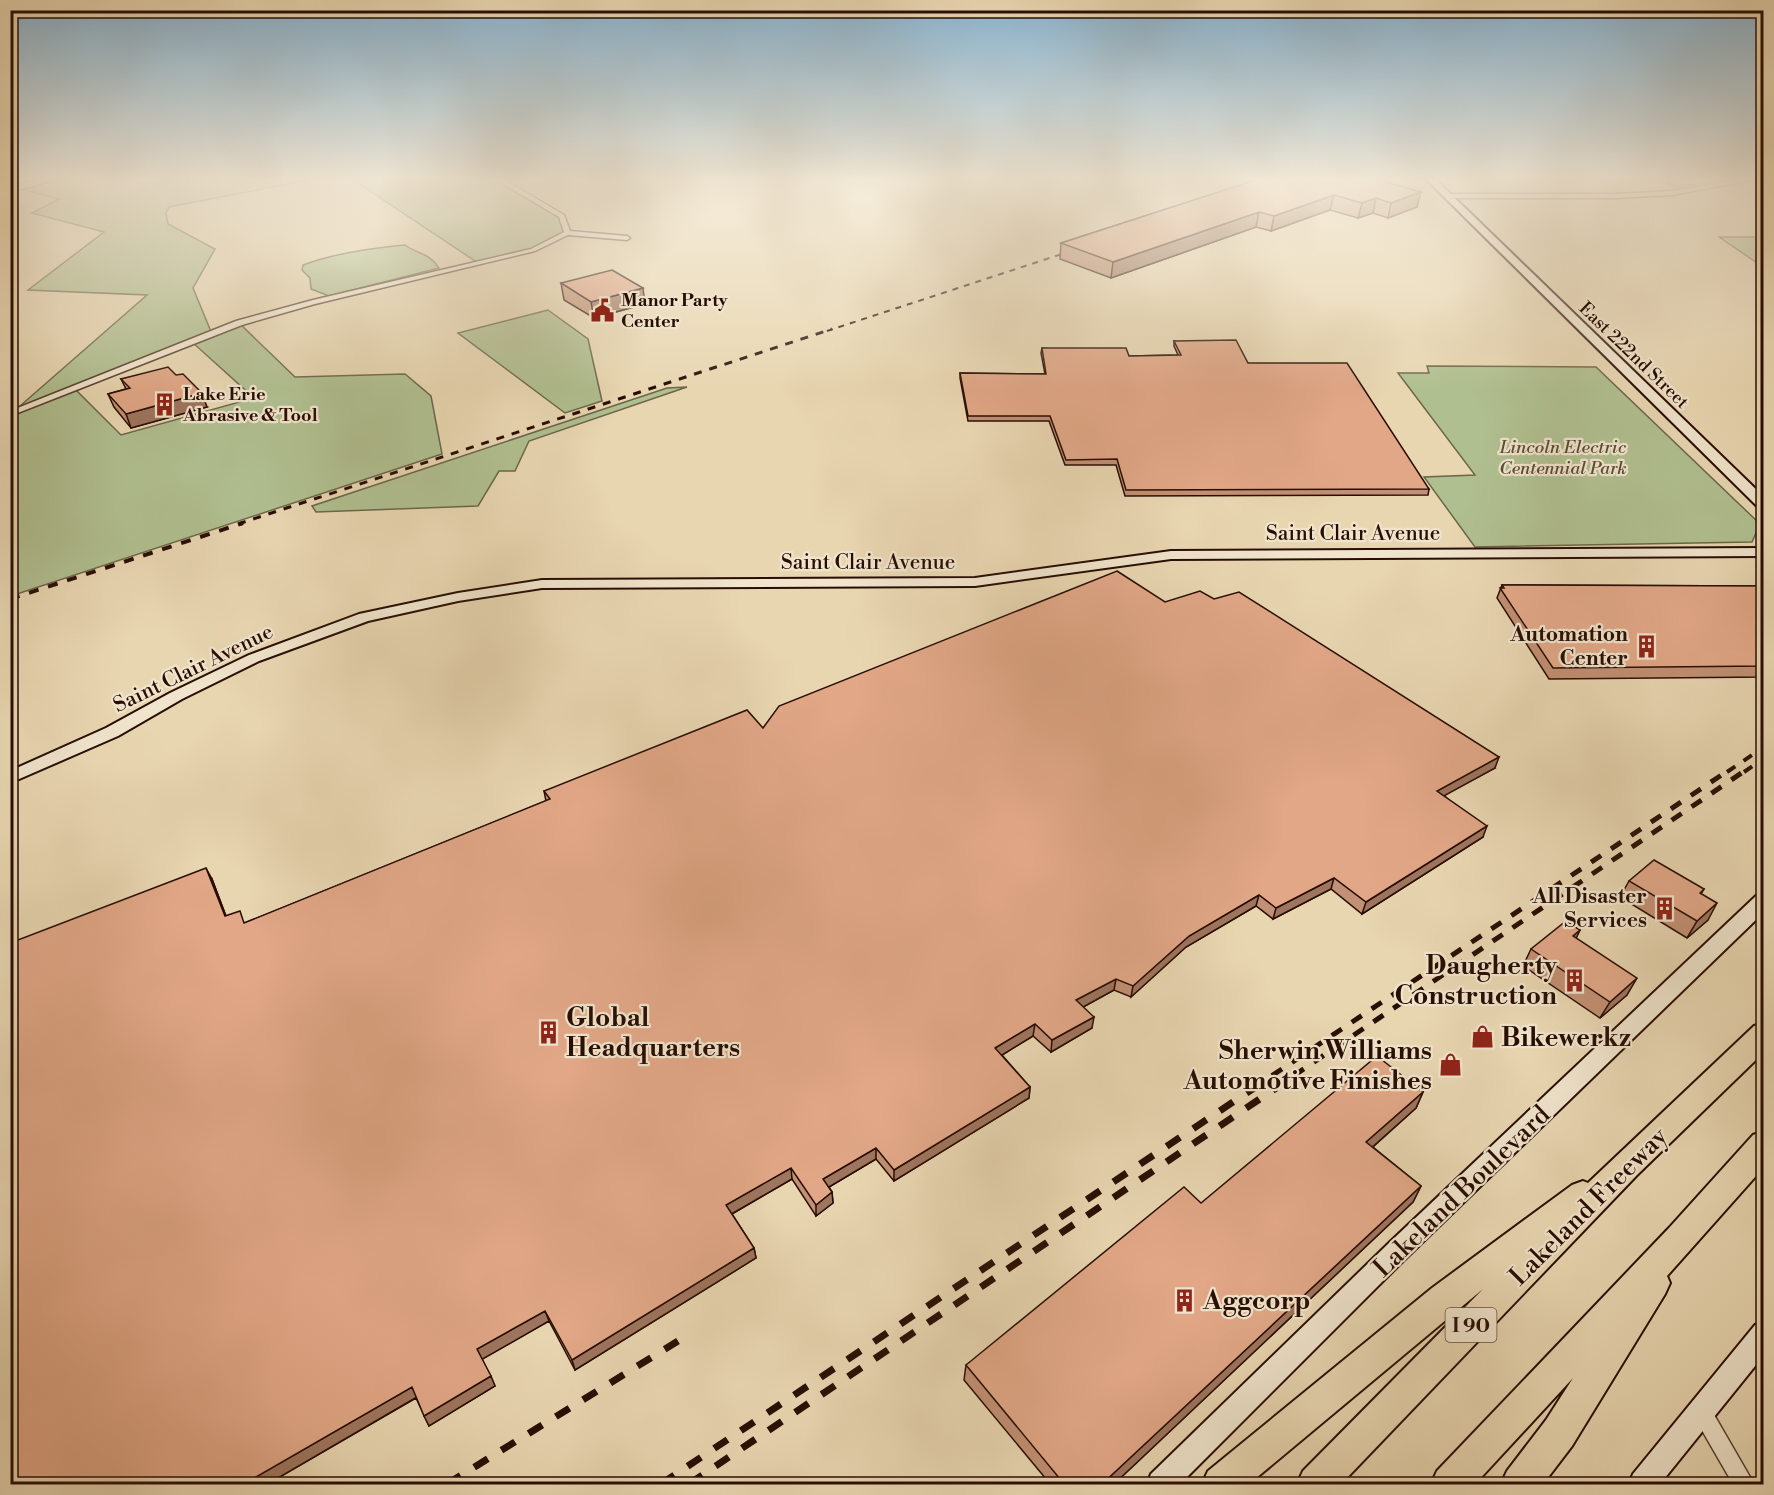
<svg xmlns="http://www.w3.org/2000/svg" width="1774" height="1495" font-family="'Libre Bodoni',serif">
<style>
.green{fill:#b0bf90;stroke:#6c664a;stroke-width:1.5;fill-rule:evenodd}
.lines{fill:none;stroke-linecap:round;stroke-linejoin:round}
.street-casing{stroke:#583f2e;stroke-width:3}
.secondary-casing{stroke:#280d03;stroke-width:4}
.primary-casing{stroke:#280d03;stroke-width:2}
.highway-casing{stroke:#280d03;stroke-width:4}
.street{fill:#f0e4cc;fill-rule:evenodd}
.secondary{fill:#f0e4cc;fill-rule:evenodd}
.primary{fill:#e8d6b1;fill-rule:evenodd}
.highway{fill:#e8d6b1;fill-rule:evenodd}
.rail-far4{stroke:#280d03;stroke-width:2;stroke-dasharray:6 6;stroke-linecap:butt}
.rail-far3{stroke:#280d03;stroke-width:3;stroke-dasharray:8 8;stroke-linecap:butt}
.rail-far2{stroke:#280d03;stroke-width:4;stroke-dasharray:10 10;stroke-linecap:butt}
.rail-far1{stroke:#280d03;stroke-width:5;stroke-dasharray:12 12;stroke-linecap:butt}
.rail{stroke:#280d03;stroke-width:7;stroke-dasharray:16 16;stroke-linecap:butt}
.wall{fill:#c29074;stroke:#280d03;stroke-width:1.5}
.shaded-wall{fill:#9e755e;stroke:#280d03;stroke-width:1.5}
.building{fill:#e1a787;stroke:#280d03;stroke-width:1.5}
.labels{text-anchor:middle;stroke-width:4.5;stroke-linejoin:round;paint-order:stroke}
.far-poi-label{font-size:18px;font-weight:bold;fill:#280d03;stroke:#f0e4cc;text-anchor:start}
.far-street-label{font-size:18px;fill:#280d03;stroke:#f0e4cc}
.far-park-label{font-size:18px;font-style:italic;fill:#584b34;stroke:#f0e4cc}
.shield{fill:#f0e4cc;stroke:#644e3f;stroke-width:1.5}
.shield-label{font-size:20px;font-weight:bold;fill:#280d03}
.street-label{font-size:21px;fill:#280d03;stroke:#f0e4cc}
.poi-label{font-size:21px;font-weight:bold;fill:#280d03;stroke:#f0e4cc;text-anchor:end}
.near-poi-label{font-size:26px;font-weight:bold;fill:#280d03;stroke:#f0e4cc;text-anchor:start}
.near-street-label{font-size:26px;fill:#280d03;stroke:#f0e4cc}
</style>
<rect width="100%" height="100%" fill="#e8d6b1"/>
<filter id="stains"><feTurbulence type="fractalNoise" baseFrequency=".00333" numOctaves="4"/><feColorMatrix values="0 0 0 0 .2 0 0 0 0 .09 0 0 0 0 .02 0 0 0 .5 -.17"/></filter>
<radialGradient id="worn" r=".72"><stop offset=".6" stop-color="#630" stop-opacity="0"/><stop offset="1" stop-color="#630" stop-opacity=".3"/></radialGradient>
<path class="green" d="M57,179H314L169,207L166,213L168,224L215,249L193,288L212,334L239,323L295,377L405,374L431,396L442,454L11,596V414L20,410V406L147,295L28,290L104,232L32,213L59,199L17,188ZM192,342L254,398L121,435L75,389Z
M352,179H498L562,216L567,233L533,250L478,263Z
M1654,179H1755L1693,191Z
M1719,237H1763V267Z
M405,245C418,254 431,254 439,268L329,296L311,289L310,278L302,270L303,265C335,253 371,248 405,245Z
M548,310L588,339L602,401L565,413L458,333Z
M1427,366L1596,367L1760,524L1752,542L1475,547L1424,477L1475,475L1398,373H1429Z
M687,387L529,441L515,471H499L478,506L316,512L312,506L667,388Z"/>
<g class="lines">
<defs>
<path id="street" d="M495,179H503L564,215L570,231L627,236L630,238L627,240L568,235L535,251L315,304L242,325L10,416V411L236,321L313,300L531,249L564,232L559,217Z
M1742,179H1758L1672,195L1617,198H1448L1445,196L1448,194H1617L1672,191Z
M1702,1403L1709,1406L1754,1484H1733L1692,1413L1695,1406Z"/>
<path id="secondary" d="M1426,179H1435L1764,497V509L1759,508Z
M1764,548V556L1171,559L975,586L542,588L458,601L368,621L259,661L182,699L118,736L10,783V771L106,728L170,693L249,655L359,614L458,593L542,580L975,578L1171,551Z
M1764,893V912L1405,1259L1180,1484H1147L1151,1474L1389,1243L1757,895Z
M1764,1322V1355L1660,1484H1629L1633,1474L1755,1325Z"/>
<path id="primary" d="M42,179H61L10,192V186Z"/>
<path id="highway" d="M1764,1023V1052L1637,1175L1341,1484H1297L1303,1471L1483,1289L1249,1484H1202L1208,1471L1432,1288L1572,1185L1583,1181L1588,1183L1754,1026Z
M1764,1131V1167L1667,1276L1670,1283L1665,1294L1572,1446L1543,1484H1501L1507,1471L1546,1420L1573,1378L1475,1484H1431L1437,1471L1669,1228L1753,1135Z"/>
</defs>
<use href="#street" class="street-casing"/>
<use href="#secondary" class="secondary-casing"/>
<use href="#primary" class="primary-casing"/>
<use href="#highway" class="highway-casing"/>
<use href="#street" class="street"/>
<use href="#secondary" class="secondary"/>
<use href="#primary" class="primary"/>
<use href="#highway" class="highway"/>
<path class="rail-far4" d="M827,331L1077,249"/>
<path class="rail-far3" d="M238,524L832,329"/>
<path class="rail-far2" d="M10,599L243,523
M1727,772L1764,747
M1744,772L1764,758"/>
<path class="rail-far1" d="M1252,1089L1729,770
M1274,1089L1746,770"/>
<path class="rail" d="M447,1484L678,1341
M661,1484L1254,1088
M689,1484L1276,1088"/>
</g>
<path class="wall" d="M1259,179H1390L1389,180L1388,183L1417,207L1388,218L1373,213L1358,218L1330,210L1271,231L1256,227L1111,278L1060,259L1061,243Z
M561,283L645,304L594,318L564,300Z
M1174,341L1248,363L1429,489L1428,495L1125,496L1116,465H1065L1049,421H968L960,378V373L1045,374L1041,353L1042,348L1129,356L1178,355L1174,346Z
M121,379L207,407L131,428L114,407L108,394L126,389Z
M1502,585L1764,586V677L1549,679L1497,598Z
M1165,602L1495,768L1444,795L1483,837L1362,914L1331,889L1273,919L1256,906L1186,947L1131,997L1114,990L1083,1007L1092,1028L1051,1052L1033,1036L1002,1055L1030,1087L1029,1098L894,1181L876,1159L829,1187L832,1192L833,1203L816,1216L792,1179L732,1214L754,1248L756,1258L575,1370L549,1321L482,1359L495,1386L429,1426L416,1398L266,1485H10L212,879L226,916L245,923L546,801L544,791L763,728Z
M1629,881L1704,889L1701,894L1708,920L1687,938L1620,897Z
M1580,930L1576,938L1627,995L1600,1018L1523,966L1531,949Z
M1423,1092L1416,1108L1373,1147L1421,1186L1413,1202L1113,1485H1051L964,1380L966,1365Z"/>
<path class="shaded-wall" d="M1371,179H1390L1389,180L1387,186Z
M1421,192L1417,207L1388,218L1391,203Z
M1334,195L1330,210L1271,231L1274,216Z
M1376,198L1373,213L1358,218L1362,203Z
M1259,212L1256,227L1111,278L1113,262Z
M643,288L645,304L594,318L591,302Z
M202,393L207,407L131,428L126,414Z
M1499,757L1495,768L1433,802L1437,791Z
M1487,826L1483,837L1362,914L1366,902Z
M206,868L212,879L230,927L225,916Z
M1334,878L1331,889L1273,919L1276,908Z
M1259,895L1256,906L1186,947L1131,997L1133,986L1189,936Z
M1717,903L1708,920L1687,938L1697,921Z
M1580,930L1572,947L1573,936Z
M1637,978L1627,995L1600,1018L1610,1002Z
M1116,979L1114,990L1074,1012L1076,1000Z
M1094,1017L1092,1028L1051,1052L1052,1040Z
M1035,1024L1033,1036L994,1060L995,1048Z
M1030,1087L1029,1098L894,1181V1170Z
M1423,1092L1416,1108L1360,1158L1366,1142Z
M876,1148V1159L824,1190L823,1179Z
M791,1168L792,1179L728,1216L726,1205Z
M1421,1186L1413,1202L1113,1485H1101Z
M832,1192L833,1203L816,1216V1205Z
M754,1248L756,1258L575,1370L572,1360Z
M545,1311L549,1321L481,1360L477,1349Z
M491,1376L495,1386L429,1426L424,1416Z
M412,1387L417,1397L266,1485H242Z"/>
<path class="building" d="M1259,179H1376L1421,192L1391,203L1376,198L1362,203L1334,195L1274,216L1259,212L1113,262L1061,243Z
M612,270L643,288L591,302L561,283Z
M1236,340L1248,363H1347L1429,489L1126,490L1117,459L1066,460L1050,416H968L960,373L1046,374L1042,348H1126L1129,356L1181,355L1174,341Z
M168,367L176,375L183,374L202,393L126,414L108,394L130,388L121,379Z
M1117,571L1165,602L1200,591L1214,599L1239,592L1499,757L1437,791L1487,826L1366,902L1334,878L1276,908L1259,895L1189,936L1133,986L1116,979L1076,1000L1094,1017L1052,1040L1035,1024L995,1048L1030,1087L894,1170L876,1148L823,1179L832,1192L816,1205L791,1168L726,1205L754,1248L572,1360L545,1311L477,1349L491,1376L424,1416L412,1387L242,1485H10V943L206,868L225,916L240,911L244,923L550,799L544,791L747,710L763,728L779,706Z
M1502,585L1764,586V666L1553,668L1500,588H1504Z
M1654,860L1704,889L1700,893L1717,903L1697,921L1629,881Z
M1566,921L1580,930L1573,936L1637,978L1610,1002L1531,949Z
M1377,1056L1423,1092L1366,1142L1421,1186L1101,1485H1065L966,1365L1184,1187L1201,1203Z"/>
<linearGradient id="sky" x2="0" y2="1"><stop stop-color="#88b5d3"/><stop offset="0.46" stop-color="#f5eddc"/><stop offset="1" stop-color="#f5eddc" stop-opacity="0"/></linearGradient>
<rect width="1774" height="389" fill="url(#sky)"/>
<defs>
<symbol id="civic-bare" viewBox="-9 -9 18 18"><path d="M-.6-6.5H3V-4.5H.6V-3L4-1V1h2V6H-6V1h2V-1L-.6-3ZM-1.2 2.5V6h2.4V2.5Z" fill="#8f2418" stroke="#f0e4cc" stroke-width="2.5" paint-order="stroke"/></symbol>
<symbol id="building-bare" viewBox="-9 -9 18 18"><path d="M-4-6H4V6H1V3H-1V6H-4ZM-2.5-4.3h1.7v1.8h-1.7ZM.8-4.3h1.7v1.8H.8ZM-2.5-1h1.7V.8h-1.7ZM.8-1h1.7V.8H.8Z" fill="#8f2418" stroke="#f0e4cc" stroke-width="2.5" paint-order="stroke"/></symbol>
<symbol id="shop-bare" viewBox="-9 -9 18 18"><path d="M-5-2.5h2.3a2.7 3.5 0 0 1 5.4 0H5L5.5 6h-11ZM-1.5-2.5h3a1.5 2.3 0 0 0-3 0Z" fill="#8f2418" stroke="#f0e4cc" stroke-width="2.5" paint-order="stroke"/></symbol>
</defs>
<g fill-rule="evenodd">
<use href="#civic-bare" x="586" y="294" width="33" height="33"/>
<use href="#building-bare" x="148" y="388" width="33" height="33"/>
<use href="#building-bare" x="1630" y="630" width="33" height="33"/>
<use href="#building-bare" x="1648" y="892" width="33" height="33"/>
<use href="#building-bare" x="1558" y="964" width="33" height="33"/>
<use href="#building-bare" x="532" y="1016" width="33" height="33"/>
<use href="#shop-bare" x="1466" y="1020" width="33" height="33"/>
<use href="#shop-bare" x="1434" y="1048" width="33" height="33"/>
<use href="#building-bare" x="1168" y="1284" width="33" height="33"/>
</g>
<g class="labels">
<g class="far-poi-label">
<text x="621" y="306">Manor Party<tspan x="621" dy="21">Center</tspan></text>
<text x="183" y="400">Lake Erie<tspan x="183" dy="21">Abrasive &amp; Tool</tspan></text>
</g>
<g class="far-street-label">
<text transform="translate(1634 355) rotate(44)" y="6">East 222nd Street</text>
</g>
<g class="far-park-label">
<text x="1563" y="453">Lincoln Electric<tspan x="1563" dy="21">Centennial Park</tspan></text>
</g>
<rect class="shield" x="1445.5" y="1308" width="51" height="34" rx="4.5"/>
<g class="shield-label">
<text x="1471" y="1332">I 90</text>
</g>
<g class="street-label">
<text x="1353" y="540">Saint Clair Avenue</text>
<text x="868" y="569">Saint Clair Avenue</text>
<text transform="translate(193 668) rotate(-26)" y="7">Saint Clair Avenue</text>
</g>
<g class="poi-label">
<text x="1628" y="641">Automation<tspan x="1628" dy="24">Center</tspan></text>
<text x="1647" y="903">All Disaster<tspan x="1647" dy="24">Services</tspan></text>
</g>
<g class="near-poi-label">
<text x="1557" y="974" text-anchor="end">Daugherty<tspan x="1557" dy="30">Construction</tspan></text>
<text x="566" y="1026">Global<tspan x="566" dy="30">Headquarters</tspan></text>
<text x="1501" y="1046">Bikewerkz</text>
<text x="1432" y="1059" text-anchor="end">Sherwin Williams<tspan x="1432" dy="30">Automotive Finishes</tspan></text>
<text x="1203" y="1309">Aggcorp</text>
</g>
<g class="near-street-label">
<text transform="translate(1461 1191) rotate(-44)" y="9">Lakeland Boulevard</text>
<text transform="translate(1588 1206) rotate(-45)" y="9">Lakeland Freeway</text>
</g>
</g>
<rect width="1774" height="1495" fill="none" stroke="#e8d6b1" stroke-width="36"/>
<rect x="12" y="12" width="1750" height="1471" fill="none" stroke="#280d03" stroke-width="3"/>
<rect x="18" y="18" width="1738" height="1459" fill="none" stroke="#280d03" stroke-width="1.5"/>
<rect width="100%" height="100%" filter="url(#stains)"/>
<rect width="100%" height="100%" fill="url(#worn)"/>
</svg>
